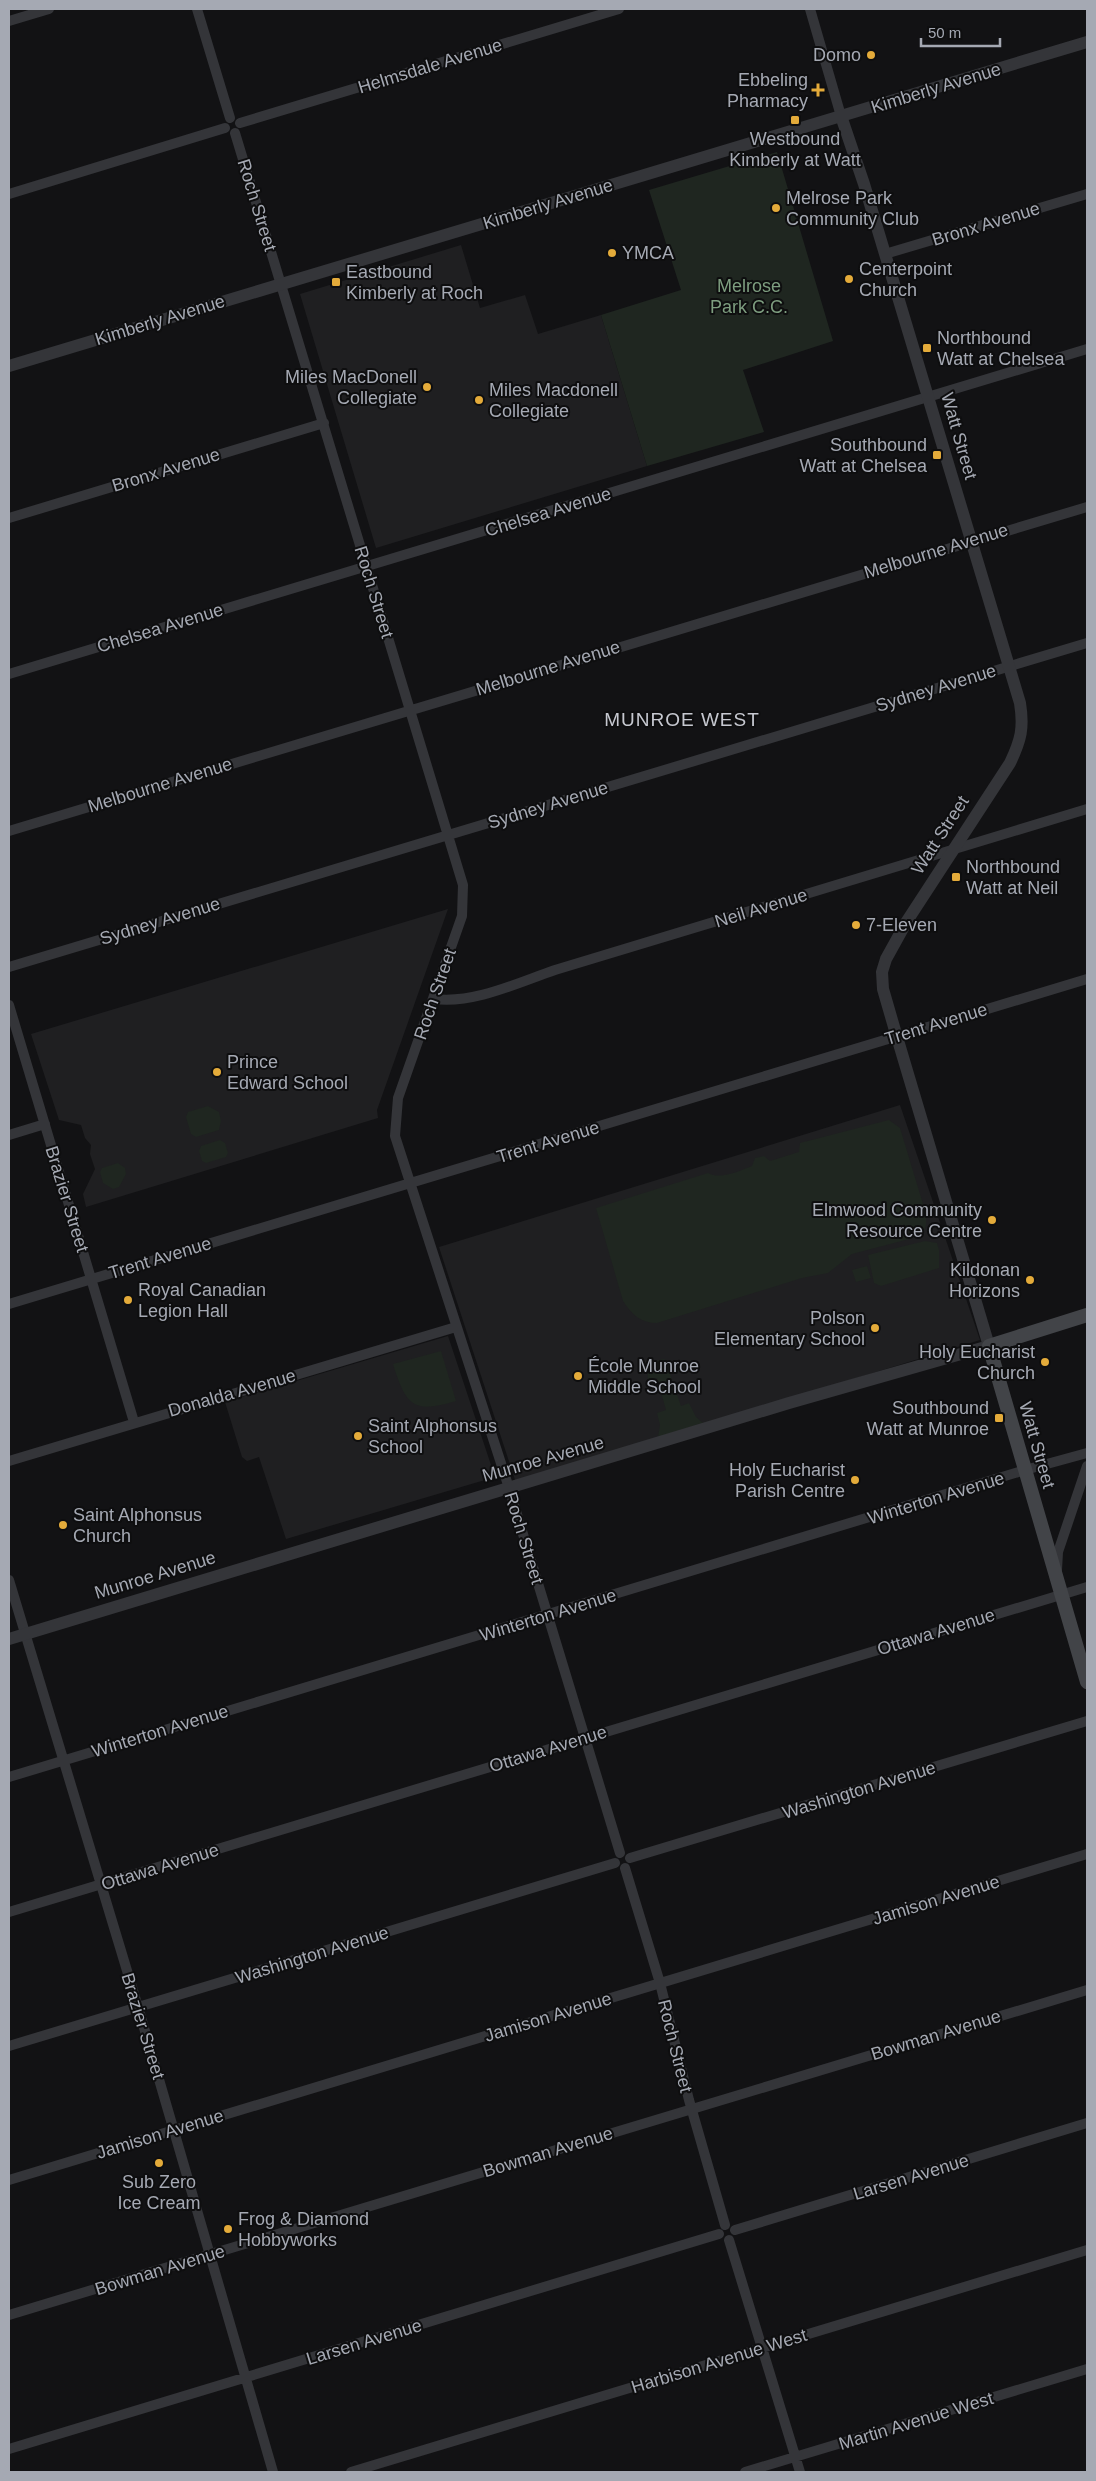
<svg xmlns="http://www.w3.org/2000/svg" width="1096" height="2481" font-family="Helvetica,sans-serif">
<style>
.built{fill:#1f1f21}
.green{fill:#1f2620}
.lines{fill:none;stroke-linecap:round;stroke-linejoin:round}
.minor{stroke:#343539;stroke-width:10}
.tertiary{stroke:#343539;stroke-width:12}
.secondary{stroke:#424448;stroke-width:14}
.poi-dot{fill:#e4ab3a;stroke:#0e0e0f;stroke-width:2}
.labels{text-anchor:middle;stroke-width:4;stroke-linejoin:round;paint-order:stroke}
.poi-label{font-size:18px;fill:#a5a9b3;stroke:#0e0e0f;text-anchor:start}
.street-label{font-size:18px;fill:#a5a9b3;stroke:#0e0e0f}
.park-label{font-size:18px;fill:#7d9d7f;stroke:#0e0e0f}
.neighbourhood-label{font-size:19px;letter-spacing:1px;fill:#c6c8d0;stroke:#0e0e0f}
</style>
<rect width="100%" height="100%" fill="#121214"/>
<path class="built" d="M461,245L480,308L525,295L538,334L601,315L647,466L376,548L300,294Z
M448,909L377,1110L378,1118L86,1207L83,1194L95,1169L90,1154L91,1145L85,1138L81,1125L59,1120L31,1034Z
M900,1105L980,1340L516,1483L439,1247Z
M448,1336L495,1477L286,1539L259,1457L247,1461L242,1457L225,1402Z"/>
<path class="green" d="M777,152L833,341L743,370L764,432L647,466L601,315L681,290L649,190Z
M208,1106L219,1112L221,1121L219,1130L196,1137L191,1134L186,1117L188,1112Z
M889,1120L900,1128L926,1214V1225L924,1231L913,1238L852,1254L828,1273L802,1278L657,1323C641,1323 632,1315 623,1301L596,1208L708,1173C721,1180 739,1171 752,1166L755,1158L764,1156L770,1161L799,1152L800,1143Z
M220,1140L225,1143L228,1153L226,1157L206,1163L202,1161L199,1151L201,1146Z
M118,1163L125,1168L126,1174L119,1187L113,1189L103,1183L100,1172L102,1168Z
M925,1241L937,1243L939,1250V1268L881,1286L874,1283L868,1255Z
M867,1266L871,1278L856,1282L852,1270Z
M441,1351L456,1401C413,1414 406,1406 393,1364Z
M664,1359L677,1365L679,1371L670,1374L681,1406L689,1403L696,1417L703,1423L658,1437L660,1425L657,1413L666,1410L657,1378L648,1380C646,1368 652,1361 664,1359Z"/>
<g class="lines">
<path class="minor" d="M197,9L230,118
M810,9L841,116
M9,21L49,9
M240,123L619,9
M235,133L463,885L462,916L398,1098L395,1136L509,1488L620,1853
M9,194L225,128
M885,254L1087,194
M9,518L324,423
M9,674L1087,349
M9,831L1087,507
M9,967L1087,643
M434,999C474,1004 517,983 555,970L1087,809
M9,1005L134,1422
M9,1135L45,1124
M9,1304L1087,979
M9,1461L456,1327
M1057,1570L1058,1552L1087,1466
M9,1580L138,2007L273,2472
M9,1777L1025,1470L1087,1453
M630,1858L1087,1721
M625,1868L660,1983L689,2100L725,2225
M9,1912L1087,1587
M9,2046L615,1863
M9,2180L1087,1854
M735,2230L1087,2123
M729,2240L800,2472
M9,2315L1087,1990
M9,2449L719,2234
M351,2472L1087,2250
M745,2472L1087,2369"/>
<path class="tertiary" d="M9,366L1087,42
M9,1639L789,1403L989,1346L894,1027L883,989L882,972L886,959L907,921L1010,763C1021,740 1024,728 1020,703L864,184L841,116"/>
<path class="secondary" d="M1087,1315L989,1346L1087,1682"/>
</g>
<g class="poi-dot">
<circle cx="871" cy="55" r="5"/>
<path d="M815.5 82.5h5v5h5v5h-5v5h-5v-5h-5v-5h5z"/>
<rect x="790" y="115" width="10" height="10" rx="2.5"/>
<circle cx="776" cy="208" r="5"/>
<circle cx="612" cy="253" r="5"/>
<circle cx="849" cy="279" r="5"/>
<rect x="331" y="277" width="10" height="10" rx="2.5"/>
<rect x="922" y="343" width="10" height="10" rx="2.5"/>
<circle cx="427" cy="387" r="5"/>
<circle cx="479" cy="400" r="5"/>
<rect x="932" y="450" width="10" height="10" rx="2.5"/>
<rect x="951" y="872" width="10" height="10" rx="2.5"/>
<circle cx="856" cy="925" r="5"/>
<circle cx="217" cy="1072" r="5"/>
<circle cx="992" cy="1220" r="5"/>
<circle cx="1030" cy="1280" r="5"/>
<circle cx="128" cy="1300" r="5"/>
<circle cx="875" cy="1328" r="5"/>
<circle cx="1045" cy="1362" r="5"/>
<circle cx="578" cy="1376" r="5"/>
<rect x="994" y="1413" width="10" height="10" rx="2.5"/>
<circle cx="358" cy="1436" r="5"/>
<circle cx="855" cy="1480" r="5"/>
<circle cx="63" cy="1525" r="5"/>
<circle cx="159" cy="2163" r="5"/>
<circle cx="228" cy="2229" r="5"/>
</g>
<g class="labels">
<g class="poi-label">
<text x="861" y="61" text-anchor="end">Domo</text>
<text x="808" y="86" text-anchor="end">Ebbeling<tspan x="808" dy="21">Pharmacy</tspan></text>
<text x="795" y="145" text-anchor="middle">Westbound<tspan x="795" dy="21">Kimberly at Watt</tspan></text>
<text x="786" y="204">Melrose Park<tspan x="786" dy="21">Community Club</tspan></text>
<text x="622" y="259">YMCA</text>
<text x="859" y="275">Centerpoint<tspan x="859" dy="21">Church</tspan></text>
<text x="346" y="278">Eastbound<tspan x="346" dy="21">Kimberly at Roch</tspan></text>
<text x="937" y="344">Northbound<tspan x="937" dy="21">Watt at Chelsea</tspan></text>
<text x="417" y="383" text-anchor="end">Miles MacDonell<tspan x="417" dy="21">Collegiate</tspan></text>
<text x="489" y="396">Miles Macdonell<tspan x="489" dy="21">Collegiate</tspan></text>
<text x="927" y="451" text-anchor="end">Southbound<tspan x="927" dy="21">Watt at Chelsea</tspan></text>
<text x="966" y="873">Northbound<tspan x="966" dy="21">Watt at Neil</tspan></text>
<text x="866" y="931">7-Eleven</text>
<text x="227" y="1068">Prince<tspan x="227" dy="21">Edward School</tspan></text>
<text x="982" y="1216" text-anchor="end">Elmwood Community<tspan x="982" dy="21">Resource Centre</tspan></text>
<text x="1020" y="1276" text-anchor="end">Kildonan<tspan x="1020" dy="21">Horizons</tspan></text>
<text x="138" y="1296">Royal Canadian<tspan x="138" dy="21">Legion Hall</tspan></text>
<text x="865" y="1324" text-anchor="end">Polson<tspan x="865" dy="21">Elementary School</tspan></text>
<text x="1035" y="1358" text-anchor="end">Holy Eucharist<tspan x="1035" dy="21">Church</tspan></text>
<text x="588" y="1372">École Munroe<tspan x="588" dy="21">Middle School</tspan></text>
<text x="989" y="1414" text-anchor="end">Southbound<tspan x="989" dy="21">Watt at Munroe</tspan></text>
<text x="368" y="1432">Saint Alphonsus<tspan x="368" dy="21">School</tspan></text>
<text x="845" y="1476" text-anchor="end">Holy Eucharist<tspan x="845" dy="21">Parish Centre</tspan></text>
<text x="73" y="1521">Saint Alphonsus<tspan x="73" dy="21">Church</tspan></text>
<text x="159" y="2188" text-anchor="middle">Sub Zero<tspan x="159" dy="21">Ice Cream</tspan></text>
<text x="238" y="2225">Frog &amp; Diamond<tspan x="238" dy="21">Hobbyworks</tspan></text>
</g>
<g class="street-label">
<text transform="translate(430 66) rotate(-17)" y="6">Helmsdale Avenue</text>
<text transform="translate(936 88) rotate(-17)" y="6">Kimberly Avenue</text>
<text transform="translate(548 204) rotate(-17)" y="6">Kimberly Avenue</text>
<text transform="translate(257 205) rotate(73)" y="6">Roch Street</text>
<text transform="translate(986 224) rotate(-17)" y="6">Bronx Avenue</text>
<text transform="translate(160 320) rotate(-17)" y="6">Kimberly Avenue</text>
<text transform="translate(959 436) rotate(74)" y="6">Watt Street</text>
<text transform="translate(166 470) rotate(-17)" y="6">Bronx Avenue</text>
<text transform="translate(548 512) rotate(-17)" y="6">Chelsea Avenue</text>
<text transform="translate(936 551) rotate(-17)" y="6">Melbourne Avenue</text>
<text transform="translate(374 592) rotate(73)" y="6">Roch Street</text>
<text transform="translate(160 628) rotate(-17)" y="6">Chelsea Avenue</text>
<text transform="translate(548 668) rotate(-17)" y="6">Melbourne Avenue</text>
<text transform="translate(936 688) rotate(-17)" y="6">Sydney Avenue</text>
<text transform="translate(160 785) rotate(-17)" y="6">Melbourne Avenue</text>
<text transform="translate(548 805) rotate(-17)" y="6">Sydney Avenue</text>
<text transform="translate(940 835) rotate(-57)" y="6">Watt Street</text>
<text transform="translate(761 908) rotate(-17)" y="6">Neil Avenue</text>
<text transform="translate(160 921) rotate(-17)" y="6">Sydney Avenue</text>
<text transform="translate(435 994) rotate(-71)" y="6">Roch Street</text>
<text transform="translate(936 1024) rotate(-17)" y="6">Trent Avenue</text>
<text transform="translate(548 1142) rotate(-17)" y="6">Trent Avenue</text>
<text transform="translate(67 1199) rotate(73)" y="6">Brazier Street</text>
<text transform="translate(160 1258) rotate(-17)" y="6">Trent Avenue</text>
<text transform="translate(232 1393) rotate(-16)" y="6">Donalda Avenue</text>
<text transform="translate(1037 1445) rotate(74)" y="6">Watt Street</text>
<text transform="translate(543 1459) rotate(-16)" y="6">Munroe Avenue</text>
<text transform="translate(936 1498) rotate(-17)" y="6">Winterton Avenue</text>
<text transform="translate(524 1538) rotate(73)" y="6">Roch Street</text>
<text transform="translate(155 1575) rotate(-17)" y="6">Munroe Avenue</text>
<text transform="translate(548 1615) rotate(-17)" y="6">Winterton Avenue</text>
<text transform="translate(936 1632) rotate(-17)" y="6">Ottawa Avenue</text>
<text transform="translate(160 1731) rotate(-17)" y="6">Winterton Avenue</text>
<text transform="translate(548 1749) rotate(-17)" y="6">Ottawa Avenue</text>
<text transform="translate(859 1790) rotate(-17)" y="6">Washington Avenue</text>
<text transform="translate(160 1867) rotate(-17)" y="6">Ottawa Avenue</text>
<text transform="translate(936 1900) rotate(-17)" y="6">Jamison Avenue</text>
<text transform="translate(312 1955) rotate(-17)" y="6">Washington Avenue</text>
<text transform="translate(548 2017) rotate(-17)" y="6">Jamison Avenue</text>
<text transform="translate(143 2026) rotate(73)" y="6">Brazier Street</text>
<text transform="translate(936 2035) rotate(-17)" y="6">Bowman Avenue</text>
<text transform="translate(675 2046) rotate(76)" y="6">Roch Street</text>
<text transform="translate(160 2134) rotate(-17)" y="6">Jamison Avenue</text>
<text transform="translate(548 2152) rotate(-17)" y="6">Bowman Avenue</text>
<text transform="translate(911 2177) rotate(-17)" y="6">Larsen Avenue</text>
<text transform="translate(160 2270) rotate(-17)" y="6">Bowman Avenue</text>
<text transform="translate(364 2342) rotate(-17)" y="6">Larsen Avenue</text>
<text transform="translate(719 2361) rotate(-17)" y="6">Harbison Avenue West</text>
<text transform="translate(916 2421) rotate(-17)" y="6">Martin Avenue West</text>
</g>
<g class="park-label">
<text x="749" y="292">Melrose<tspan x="749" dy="21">Park C.C.</tspan></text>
</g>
<g class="neighbourhood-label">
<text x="682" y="726">MUNROE WEST</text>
</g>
</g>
<rect width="1096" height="2481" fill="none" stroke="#a5a9b3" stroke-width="20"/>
<path d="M921 38v8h79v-8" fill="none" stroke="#a5a9b3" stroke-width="2.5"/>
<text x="928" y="38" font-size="15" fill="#a5a9b3" stroke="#0e0e0f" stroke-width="4" paint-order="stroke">50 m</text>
</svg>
